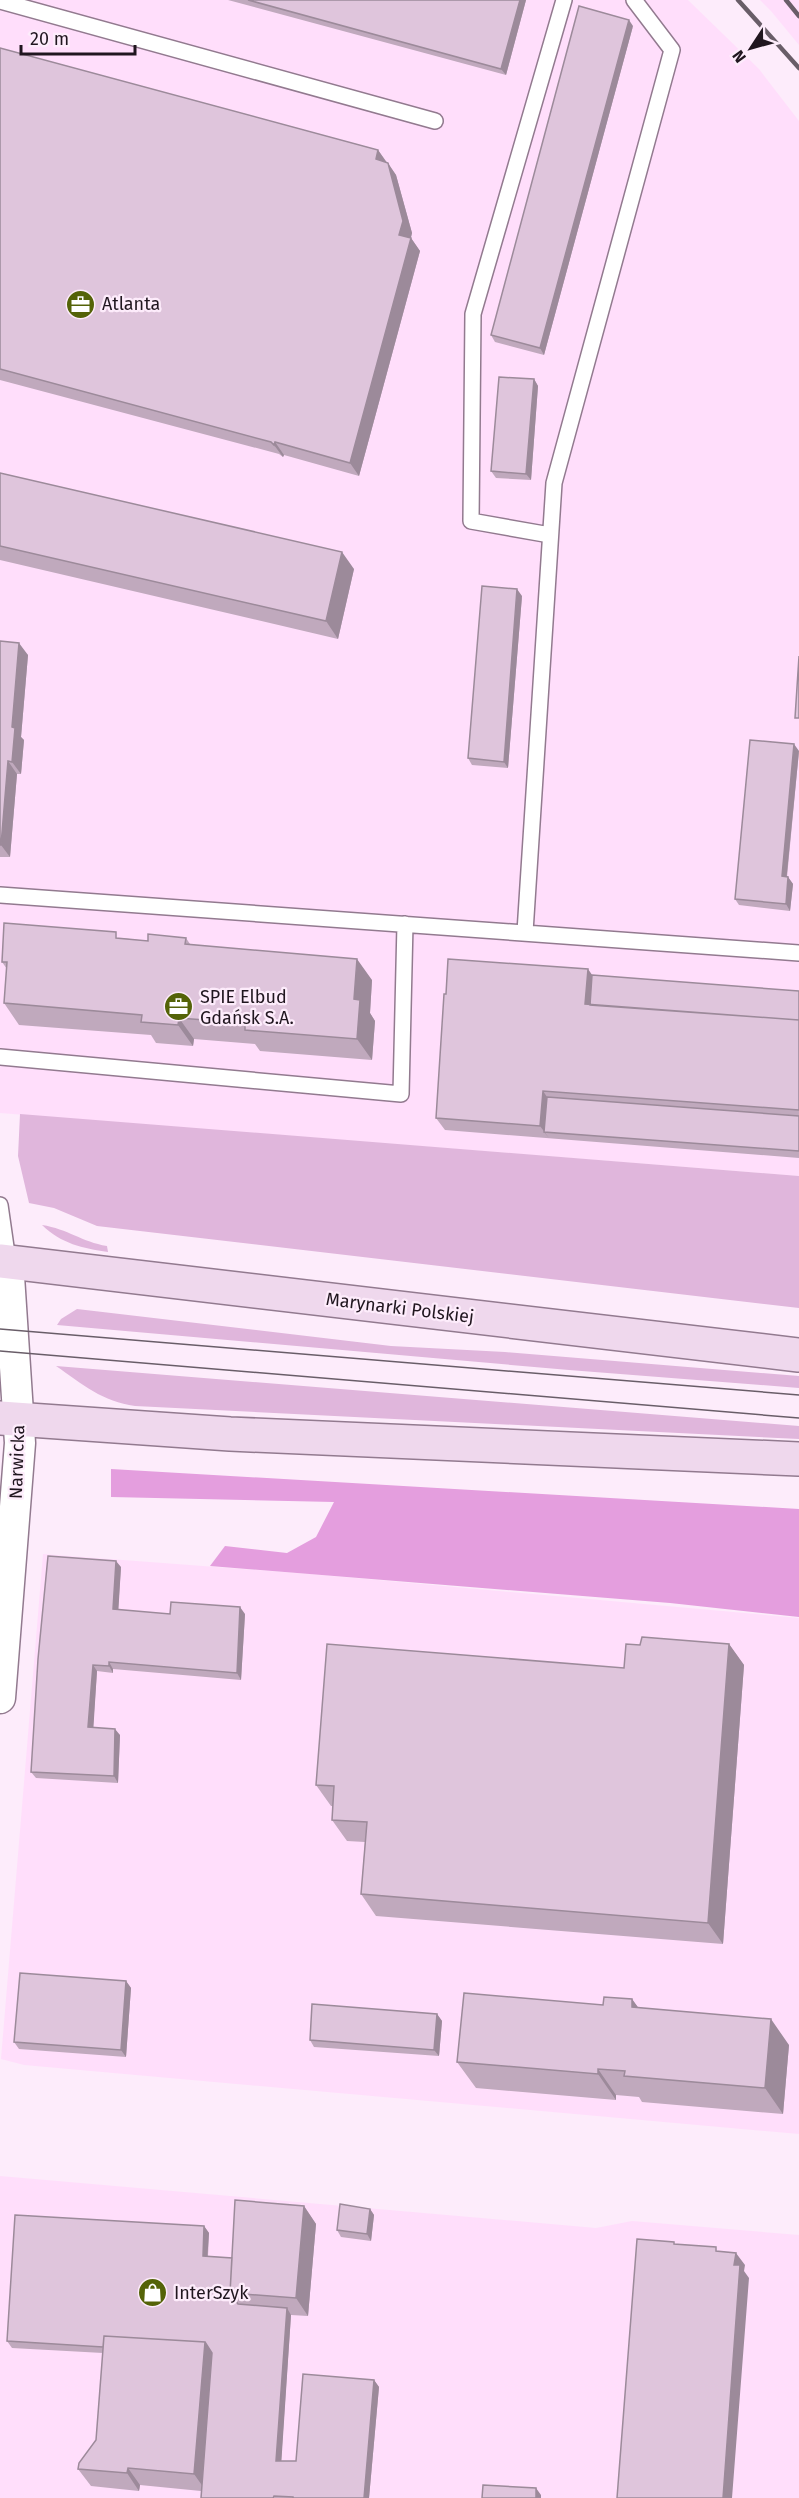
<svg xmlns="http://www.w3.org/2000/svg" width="799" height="2498" font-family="'Fira Sans',sans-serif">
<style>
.built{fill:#ffdefb}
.green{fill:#e0b6dc}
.forest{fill:#e49ede}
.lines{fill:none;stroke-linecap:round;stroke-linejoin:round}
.lane-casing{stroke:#927a8f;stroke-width:18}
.street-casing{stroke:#927a8f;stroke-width:33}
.secondary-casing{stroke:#927a8f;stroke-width:36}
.lane{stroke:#fff;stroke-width:15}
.street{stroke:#fff;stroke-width:30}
.secondary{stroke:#efd8ed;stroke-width:33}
.tram{stroke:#695d68;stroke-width:1.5}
.rail{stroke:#695d68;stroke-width:4.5}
.wall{fill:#c0a9bd}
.shaded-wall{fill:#9c8a9a}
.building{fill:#dfc5dc;stroke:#9c8a9a;stroke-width:1.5}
.labels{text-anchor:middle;stroke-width:4.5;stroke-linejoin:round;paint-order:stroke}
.poi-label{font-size:18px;fill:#20161f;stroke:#fdecfb;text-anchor:start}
.street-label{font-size:18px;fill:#20161f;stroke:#fdecfb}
</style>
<rect width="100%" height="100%" fill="#fdecfb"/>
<path class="built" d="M0,0H688L759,69L799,121V1176L0,1113Z
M760,0H799V45L771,11Z
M43,1554L311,1574L799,1618V2134L24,2065L1,2059Z
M0,2176L596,2228L632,2221L799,2235V2498H0Z"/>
<path class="green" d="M20,1114L799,1176V1308L97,1226L54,1208L29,1203L18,1156Z
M42,1225C68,1229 82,1242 107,1246L108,1252C82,1248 62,1244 42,1225Z
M77,1309L391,1346L505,1352L799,1376V1388L569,1370L57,1325L61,1319Z
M56,1366L799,1426V1439L135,1406C103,1402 82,1384 56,1366Z"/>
<path class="forest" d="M111,1469L799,1509V1617L670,1603L210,1566L225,1546L287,1553L316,1537L334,1502L111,1497Z"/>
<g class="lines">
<defs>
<path id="lane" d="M0,1L435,121
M550,535L471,521L473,314L564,0
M0,895L799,953
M525,932L554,483L672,50L634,0
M0,1057L401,1094L405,924
M0,1205L8,1261"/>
<path id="street" d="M0,1698L20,1443L8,1261"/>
<path id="secondary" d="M0,1261L799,1355
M0,1418L230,1434L799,1459"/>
</defs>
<use href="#lane" class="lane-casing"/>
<use href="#street" class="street-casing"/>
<use href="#secondary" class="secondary-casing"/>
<use href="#lane" class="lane"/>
<use href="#street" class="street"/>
<use href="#secondary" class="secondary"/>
<path class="tram" d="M0,1329L799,1395
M0,1351L799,1418"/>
<path class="rail" d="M738,0L799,68
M786,0L799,16"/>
</g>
<path class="wall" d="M228,0H526L506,75Z
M633,26L544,355L495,342L491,335Z
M0,48L378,150L396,175L412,233L411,238L420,251L359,476L284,455L283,457L279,454L0,380Z
M534,379L538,386L531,480L496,478L491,471Z
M0,473L354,569L338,639L0,560Z
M522,596L508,768L472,765L468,758Z
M0,641L28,655L21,737L24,740L21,774H17L10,857H0Z
M799,751L787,877H788L793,884L790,911L739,905L735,899Z
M121,938L148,941L186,938L190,944L372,980L370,1013L375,1021L372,1060L260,1051L255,1044L194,1039L193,1046L156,1043L151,1035L19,1025L4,1003L7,969L2,962Z
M592,976L799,991V1158L445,1130L436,1118L446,994Z
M121,1567L118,1610L170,1614H245L241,1680L113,1669V1673L97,1671L93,1727L120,1735L118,1783L36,1778L31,1772Z
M729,1644L744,1665L723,1944L376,1916L361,1894L365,1842L347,1841L332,1820L333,1806H331L316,1785L624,1668L640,1645Z
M126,1981L131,1988L126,2057L19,2049L14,2042Z
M632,1999L638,2008L789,2045L783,2114L642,2102L639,2097L616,2095V2100L476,2088L457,2062L603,2005Z
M437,2014L442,2021L439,2056L314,2047L310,2040Z
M304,2206L316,2224L308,2316L291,2315L281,2461H296L374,2380L379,2387L369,2498H201V2491L140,2485L139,2491L91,2486L78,2469L96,2440L103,2353L12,2348L7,2341L204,2226L209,2233L208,2256L232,2258Z
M370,2209L374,2215L371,2241L341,2237L337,2230Z"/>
<path class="shaded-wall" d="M520,0H526L506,75L501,69Z
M629,20L633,26L544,355L540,348Z
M378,150L387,163L376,159Z
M388,163L396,175L412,233L408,248L399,235Z
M411,238L420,251L359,476L350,463Z
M534,379L538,386L531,480L526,474Z
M275,442L284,455L283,457L274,445Z
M342,552L354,569L338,639L326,621Z
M517,589L522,596L508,768L504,762Z
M19,643L28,655L21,737L24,740L21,774L12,762V727Z
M794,744L799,751L786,883L782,876Z
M8,761L17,774L10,857L1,845Z
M788,877L793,884L790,911L786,904Z
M357,959L372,980L370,1013L375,1021L372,1060L357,1039L354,999Z
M588,969L597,982L595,1011L585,1004Z
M179,1018L194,1039L193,1046L178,1025Z
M543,1091L551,1103L544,1132L549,1138L540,1126Z
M116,1561L121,1567L118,1616L113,1609Z
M240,1607L245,1614L241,1680L237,1673Z
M729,1644L744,1665L723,1944L708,1923Z
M109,1662L113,1669V1673L109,1666Z
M93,1665L97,1671L93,1734L88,1727Z
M115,1729L120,1735L118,1783L114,1776Z
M126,1981L131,1988L126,2057L121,2050Z
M632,1999L651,2025L632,2007Z
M437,2014L442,2021L439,2056L434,2050Z
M771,2019L789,2045L783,2114L765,2088Z
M598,2069L616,2095V2100L598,2074Z
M304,2206L316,2224L308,2316L296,2298Z
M370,2209L374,2215L371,2241L367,2234Z
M204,2226L209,2233L207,2262L203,2256Z
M736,2253L745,2265L744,2271L749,2278L732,2498H723L734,2265Z
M287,2308L291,2315L281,2467L276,2461Z
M205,2342L217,2360L206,2491L194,2474Z
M374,2380L379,2387L369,2498H364Z
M128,2468L140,2485L139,2491L127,2473Z
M536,2488L541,2495V2498H536Z"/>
<path class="building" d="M248,0H520L501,69Z
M579,6L629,20L540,348L491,335Z
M0,48L378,150L376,159L388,163L403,221L399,235L411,238L350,463L275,442L274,445L271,442L0,369Z
M499,377L534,379L526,474L491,471Z
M0,473L342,552L326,621L0,546Z
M482,586L517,589L504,762L468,758Z
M0,641L19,643L12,727L15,728L12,762L8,761L1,845H0Z
M799,656V718H795Z
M750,740L794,744L782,876L788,877L786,904L735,899Z
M4,923L116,932V938L148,941V934L186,938L185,944L357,959L354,999L360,1000L357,1039L245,1030V1023L179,1018L178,1025L141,1022L142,1015L4,1003L7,962H2Z
M448,959L588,969L585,1004L799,1020V1110L543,1091L540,1126L436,1118L444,994H446Z
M592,975L799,991V1020L590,1005Z
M547,1097L799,1116V1151L544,1132Z
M48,1556L116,1561L113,1609L170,1614L171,1602L240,1607L237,1673L109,1662V1666L93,1665L88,1727L115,1729L114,1776L31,1772L38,1659Z
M642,1637L729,1644L708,1923L361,1894L367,1822L332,1820L334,1786L316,1785L327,1644L624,1668L626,1644L640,1645Z
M20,1973L126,1981L121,2050L14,2042Z
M464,1993L603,2005L604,1997L632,1999V2007L771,2019L765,2088L624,2076L625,2071L598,2069V2074L457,2062Z
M312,2004L437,2014L434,2050L310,2040Z
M235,2200L304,2206L296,2298L230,2293Z
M340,2204L370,2209L367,2234L337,2230Z
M15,2215L204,2226L203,2256L232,2258L230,2293L238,2304L287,2308L276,2461H296L303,2374L374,2380L364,2498H293V2497L274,2496L273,2498H201L212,2353L205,2342L104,2336L103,2347L7,2341Z
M637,2239L674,2242V2244L716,2247V2251L736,2253L734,2265H740L723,2498H617Z
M104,2336L205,2342L194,2474L128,2468L127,2473L78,2469L79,2463L96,2440Z
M483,2485L536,2488V2498H482Z"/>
<defs>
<symbol id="office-disc" viewBox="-11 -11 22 22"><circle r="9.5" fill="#546308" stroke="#fdecfb"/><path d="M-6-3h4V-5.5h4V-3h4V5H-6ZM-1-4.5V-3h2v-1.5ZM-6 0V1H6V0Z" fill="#fff"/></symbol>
<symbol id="shop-disc" viewBox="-11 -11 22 22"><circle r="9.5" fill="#546308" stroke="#fdecfb"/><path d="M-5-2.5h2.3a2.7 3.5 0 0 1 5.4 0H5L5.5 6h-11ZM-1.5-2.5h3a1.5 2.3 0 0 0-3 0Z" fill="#fff"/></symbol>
</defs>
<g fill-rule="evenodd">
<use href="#office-disc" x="64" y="288" width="33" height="33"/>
<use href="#office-disc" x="162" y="990" width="33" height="33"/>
<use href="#shop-disc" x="136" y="2276" width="33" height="33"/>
</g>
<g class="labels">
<g class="poi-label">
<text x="102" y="310">Atlanta</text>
<text x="200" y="1003">SPIE Elbud<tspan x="200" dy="21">Gdańsk S.A.</tspan></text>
<text x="174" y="2299">InterSzyk</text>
</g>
<g class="street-label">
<text transform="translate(400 1308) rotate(7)" y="6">Marynarki Polskiej</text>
<text transform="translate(17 1462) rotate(-88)" y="6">Narwicka</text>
</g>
</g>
<g transform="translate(751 48) rotate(234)" stroke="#fdecfb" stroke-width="4.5" paint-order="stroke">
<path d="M0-4.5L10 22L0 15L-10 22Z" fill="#20161f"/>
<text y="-9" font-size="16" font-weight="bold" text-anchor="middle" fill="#20161f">N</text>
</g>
<path d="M21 45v9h114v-9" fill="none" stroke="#20161f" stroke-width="3"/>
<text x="30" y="45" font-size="18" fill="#20161f" stroke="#fdecfb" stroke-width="4.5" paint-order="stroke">20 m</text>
</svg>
